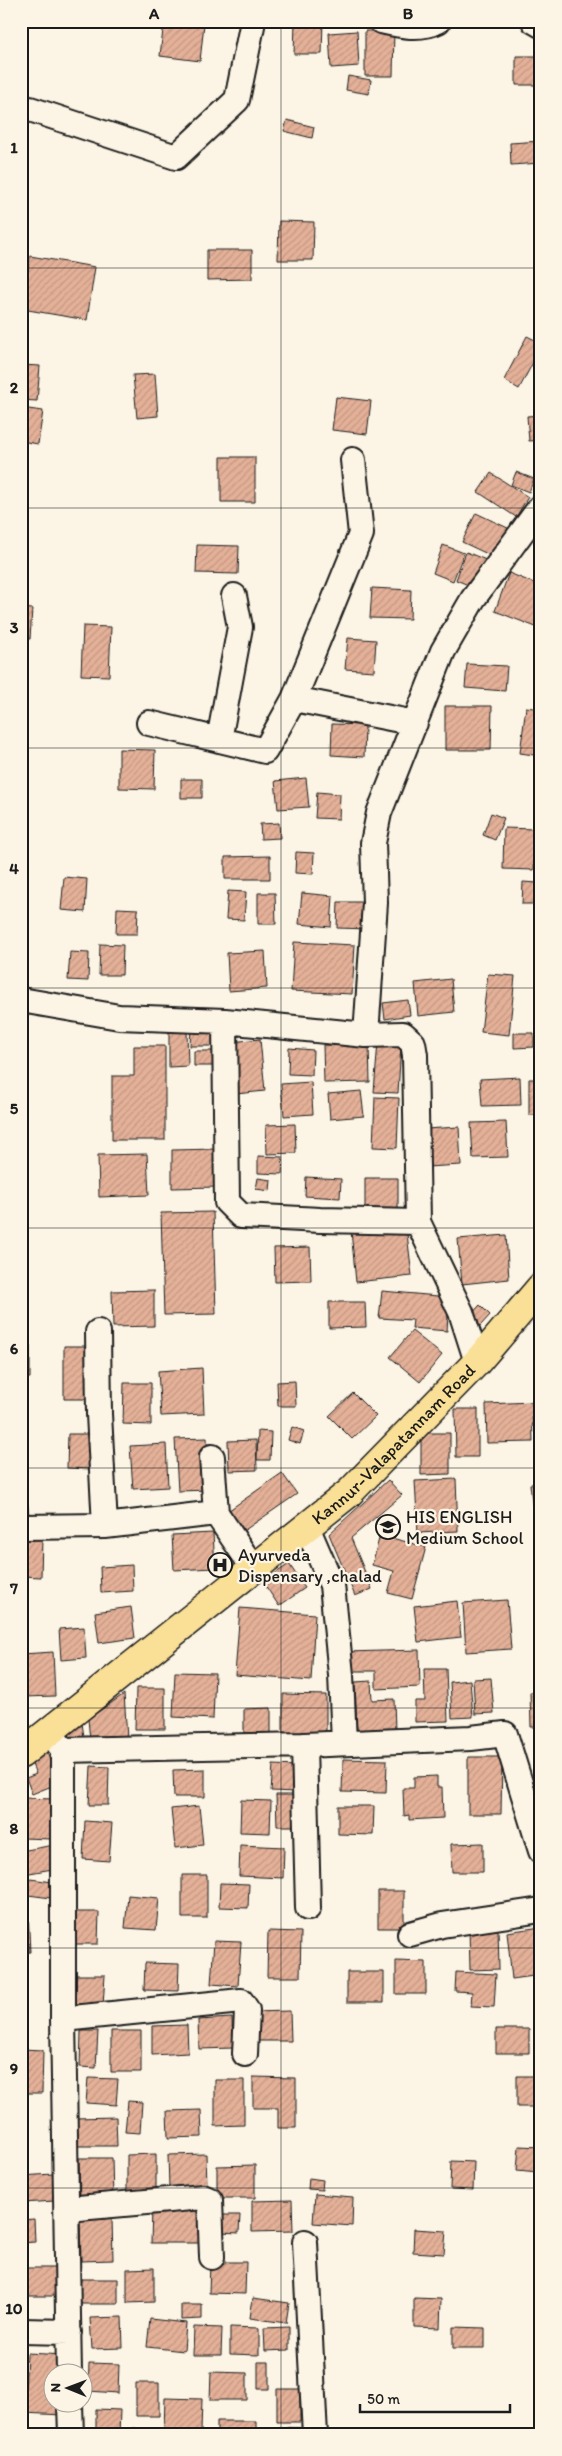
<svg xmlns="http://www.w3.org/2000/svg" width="562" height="2456" font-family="Itim,sans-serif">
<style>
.building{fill:url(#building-hatch);stroke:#1c1c1c}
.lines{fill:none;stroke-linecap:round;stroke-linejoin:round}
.minor-casing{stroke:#1c1c1c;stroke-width:28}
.major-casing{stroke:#1c1c1c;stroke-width:31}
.minor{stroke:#fcf5e5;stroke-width:24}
.major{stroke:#fadf96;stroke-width:28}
.grid{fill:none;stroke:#1c1c1c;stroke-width:1;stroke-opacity:0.55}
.labels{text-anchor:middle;stroke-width:4.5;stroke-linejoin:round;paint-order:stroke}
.street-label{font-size:18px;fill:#1c1c1c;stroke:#fcf5e5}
.poi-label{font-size:18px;fill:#1c1c1c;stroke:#fcf5e5;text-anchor:start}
.neatline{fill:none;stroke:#1c1c1c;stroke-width:2}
.grid-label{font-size:16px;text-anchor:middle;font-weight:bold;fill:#1c1c1c}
</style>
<defs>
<pattern id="building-hatch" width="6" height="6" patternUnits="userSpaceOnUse" patternTransform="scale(1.25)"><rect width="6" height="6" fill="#e4b098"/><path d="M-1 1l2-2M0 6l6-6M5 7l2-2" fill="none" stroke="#c39782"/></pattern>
</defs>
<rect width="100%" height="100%" fill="#fcf5e5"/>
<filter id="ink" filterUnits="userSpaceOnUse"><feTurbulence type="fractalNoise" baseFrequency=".02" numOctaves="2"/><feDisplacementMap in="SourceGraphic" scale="10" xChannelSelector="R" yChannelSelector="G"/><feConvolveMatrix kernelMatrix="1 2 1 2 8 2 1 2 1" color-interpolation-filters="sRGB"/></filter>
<g filter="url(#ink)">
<path class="building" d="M164,21L204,24L200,61L160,56Z
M295,21H323L322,54H294Z
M394,30L393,76H365V31Z
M357,31L359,66L331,68L329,33Z
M516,56H541V85H516Z
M348,76L371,80L369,94L346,90Z
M287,120L314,127L312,138L284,131Z
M541,141V163L511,165L510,143Z
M279,221L314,222L313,260H278Z
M207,250H252V279L207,280Z
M30,256L95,267L87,320L22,309Z
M527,336L541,343V347L519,389L504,380Z
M21,365L40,366L37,401L21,400Z
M155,374L158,416L137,418L133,375Z
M336,397L371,401L367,434L332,430Z
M21,408L43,411L38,444L21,441Z
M541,415V440L529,441L527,416Z
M221,457H255V502H221Z
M516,472L534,479L529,492L511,485Z
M491,473L528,497L516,517L478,492Z
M476,513L512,530L498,559L462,542Z
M197,545L239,546L238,574L196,573Z
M443,545L464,553L453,581L433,573Z
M466,552L486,560L476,588L456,580Z
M509,573L541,586V629L495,611Z
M372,588L411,590L410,619L370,618Z
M21,608L32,609L30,639H21Z
M83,626L111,627L109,676L81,675Z
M348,638L376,640L374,671L345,669Z
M467,664L507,666L505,691L465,688Z
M445,706H492L491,750H445Z
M526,707L541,709V756L520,753Z
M332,724L365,725L364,757L331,755Z
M119,749L155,750L154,789L119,788Z
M306,778L309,807L278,809L275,781Z
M181,779H202V798H181Z
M317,792L340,794L339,819L315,818Z
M491,813L504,818L495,840L483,835Z
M279,823L280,838L261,839L260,824Z
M504,828L535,829L534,870L503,869Z
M296,852L314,853L313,874L295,873Z
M270,856V879H225V857Z
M64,877L87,879L85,912L61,910Z
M523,882L538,883L537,904H522Z
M228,891L246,892L244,920L226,919Z
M258,893H275L276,924H258Z
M302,893L333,896L331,927L299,924Z
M338,902H369V929L337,928Z
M117,908L138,909L137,934H116Z
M294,942L355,945L352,994L291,991Z
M100,944L123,945L122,975H99Z
M265,951L267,988L229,991L227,953Z
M70,952L89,953L88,981L68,980Z
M488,974L515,976L509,1035L481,1032Z
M451,979L454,1012L418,1016L415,983Z
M408,1000L410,1015L385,1019L383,1003Z
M191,1027H215V1046H190Z
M187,1031L188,1066L169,1067V1032Z
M514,1033H534V1047L514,1048Z
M260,1039L265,1091L236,1094L231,1042Z
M378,1042L401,1044L398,1093L374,1092Z
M323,1045H369L370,1082L324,1083Z
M134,1046H165V1140H112V1076H134Z
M289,1048L313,1050L312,1075L288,1074Z
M194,1051H214V1066H194Z
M520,1077L521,1105L482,1106L480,1079Z
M529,1079H541V1115H529Z
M311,1082L313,1114L284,1116L281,1084Z
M361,1091L364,1116L330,1119L328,1094Z
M375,1097L399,1098L397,1148L373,1147Z
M506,1122L508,1157L473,1158L471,1123Z
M295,1124L296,1153L267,1154L266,1125Z
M459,1127L461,1165L427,1167L425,1129Z
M217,1149L218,1187L172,1188V1150Z
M147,1154L149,1195L99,1197L98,1155Z
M258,1156L283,1157L282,1174L258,1173Z
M306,1177L341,1179L340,1198L305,1196Z
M258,1178L271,1180L270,1191L256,1189Z
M365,1178H398V1211H365Z
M213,1212L216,1314L164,1315L161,1213Z
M406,1225L412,1276L356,1282L351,1231Z
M506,1235L509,1279L462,1284L458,1239Z
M310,1247L311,1281L275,1282L274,1248Z
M154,1290V1326L113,1327L112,1291Z
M382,1291L449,1297L447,1331L412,1328L413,1320L379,1318Z
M329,1302H365L366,1327L329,1328Z
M480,1305L490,1315L480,1326L470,1316Z
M412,1331L442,1355L420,1382L390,1357Z
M21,1345H30V1378H21Z
M64,1346H91V1399H64Z
M202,1368L204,1414L161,1416L158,1371Z
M295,1381L296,1406H278L277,1382Z
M124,1383H151V1425L123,1424Z
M353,1393L376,1416L352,1439L329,1416Z
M532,1402L533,1442L487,1443L486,1404Z
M455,1409H478V1457H456Z
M292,1427L304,1431L300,1444L288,1440Z
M258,1431L271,1432L270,1460H257Z
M421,1433H450V1474L421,1475Z
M68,1434H91V1469L67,1468Z
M207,1438L210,1490L178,1491L175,1439Z
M256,1440L257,1470L229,1471L228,1441Z
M166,1444L168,1487L133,1489L130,1446Z
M282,1473L297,1494L239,1534L225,1513Z
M456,1479L458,1531L418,1533L415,1481Z
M388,1480L402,1495L351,1538L372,1589L355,1596L329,1534Z
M25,1482L29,1516L21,1517V1483Z
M541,1483V1518L534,1519L530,1484Z
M213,1533L215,1568L174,1570L172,1535Z
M380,1535L426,1547L412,1599L388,1593L394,1571L372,1565Z
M21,1538L42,1539L41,1577L21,1576Z
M289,1564L305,1588L279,1606L263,1582Z
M132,1565L133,1591L101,1593L100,1567Z
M507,1600L511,1649L466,1652L463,1603Z
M457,1601L461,1637L418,1642L414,1606Z
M131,1607L135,1638L99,1643L95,1612Z
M240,1608L315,1614L311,1681L235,1675Z
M84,1627L86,1658L61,1660L59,1629Z
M419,1650L420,1687L376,1689V1671H345V1652Z
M53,1652L55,1696L24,1697L22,1654Z
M424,1669H446L448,1721L415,1722V1701H425Z
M175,1672L215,1673L213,1719L173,1717Z
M491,1678L494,1713L475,1714L473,1679Z
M470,1680L473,1717L452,1718L450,1682Z
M371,1681L372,1700L394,1699L395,1731L357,1732L355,1682Z
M136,1688H165V1729H135Z
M530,1692H541V1727H531Z
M124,1694L127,1738L90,1740L88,1719Z
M283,1694L326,1695V1739H283Z
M271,1708V1734H244V1709Z
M82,1723L84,1737L68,1741L66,1726Z
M46,1750L59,1783L32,1794L26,1778L36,1774L29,1757Z
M468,1757H502L501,1814H468Z
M343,1759L387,1760L386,1793L342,1792Z
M273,1765L297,1766L296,1792L271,1791Z
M91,1766L109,1767L108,1805H89Z
M205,1769V1797H174L173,1770Z
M437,1776V1787H442L443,1818L409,1820V1815L404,1816L403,1788H414V1777Z
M276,1795H294L295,1826H277Z
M24,1798L52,1799L51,1839L23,1838Z
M241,1800L271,1801L270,1833L240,1832Z
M199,1806L203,1845L175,1848L171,1809Z
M338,1806H374L373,1835L338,1834Z
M85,1821L112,1823L109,1861L83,1859Z
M483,1843V1872H452L451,1844Z
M54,1845L58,1868L24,1874L21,1851Z
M240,1845L284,1847L283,1878L239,1876Z
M182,1875H207V1918H182Z
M30,1879L53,1882L51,1898L28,1895Z
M220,1883L249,1884L248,1908L219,1907Z
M378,1891H404V1928H378Z
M128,1895L159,1898L156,1930L125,1928Z
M21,1910H28L30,1952L21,1953Z
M71,1912H99L98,1944H70Z
M541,1927V1975L512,1979L507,1932Z
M469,1928H498L499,1969L470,1970Z
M268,1931L301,1932L300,1977H267Z
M214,1941L241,1942L238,1986L211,1984Z
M396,1961L426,1962V1994H396Z
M145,1963L179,1964L178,1991L144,1990Z
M347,1972H384V2002H347Z
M456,1972L496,1974L494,2007L471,2006L472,1992L455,1991Z
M75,1975H105L103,2006L74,2005Z
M290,2011L291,2041H253V2012Z
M232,2018L233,2048L199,2049L198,2020Z
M187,2025L188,2053L152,2055V2026Z
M496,2029H529V2053H496Z
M81,2031H98L96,2068L80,2067Z
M111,2031H141V2072H111Z
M21,2049L43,2050L42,2093H21Z
M517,2076H541V2107H517Z
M253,2077L296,2078V2128H278V2108H253Z
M88,2078L118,2079L116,2105L86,2103Z
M215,2080H244V2125L215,2126Z
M128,2101L142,2102L140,2133L125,2132Z
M201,2110L202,2137L168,2138L167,2111Z
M116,2117L117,2146H75V2118Z
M519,2146L540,2147L538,2172L517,2170Z
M156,2154V2195H127V2155Z
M206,2154L207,2186L169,2187L168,2155Z
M79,2158H112L113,2200L80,2201Z
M451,2161L474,2162L473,2190L450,2189Z
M255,2165V2198H217V2166Z
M53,2174L55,2201L21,2203V2176Z
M309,2178L323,2180L322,2190L308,2189Z
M315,2194L353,2197L352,2226L313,2223Z
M292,2200L293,2231L252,2232V2201Z
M152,2208L202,2209V2243H151Z
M221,2215H240L239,2233L220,2232Z
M112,2217L113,2260L81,2261L80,2218Z
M34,2219L35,2242L21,2243V2220Z
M414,2229L446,2231L444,2254L413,2252Z
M210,2262H246L245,2294L209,2293Z
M21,2268H55V2296H21Z
M154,2268V2302L127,2303V2269Z
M79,2279H118V2304H79Z
M253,2298L289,2303L286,2323L250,2318Z
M414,2298L441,2299L440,2328L414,2327Z
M181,2305H202V2319L181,2320Z
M122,2317L123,2348L92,2349L90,2318Z
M150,2319L186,2323L184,2351L147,2347Z
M194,2327L222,2328L221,2355H193Z
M230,2327L259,2328V2355L230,2354Z
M289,2327V2350L265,2351L264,2328Z
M453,2327L485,2328V2348H453Z
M27,2353L65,2355L64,2374H52V2404H63L62,2415L24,2413Z
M21,2355H24L23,2379H21Z
M258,2362H269V2389H258Z
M89,2363L119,2364L118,2393L88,2391Z
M211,2372L247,2373V2400H210Z
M136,2383H159V2416H136Z
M277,2389H300V2422H277Z
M165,2398L202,2399L201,2432L164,2431Z
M96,2409L120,2410L119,2435H96Z
M21,2415H25V2435H21Z
M217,2421H256V2435H217Z
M279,2427L304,2428V2435H279Z
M132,2428L156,2430V2435H132Z"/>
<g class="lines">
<defs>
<path id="minor" d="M381,21C399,25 420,30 438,21
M534,21L541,25
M21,110L30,109L176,157L237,100L253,21
M294,699L361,534L353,460
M149,723L265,751L294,699L415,723
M219,740L240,627L234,596
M21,1000L119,1017L225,1021L366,1035L403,1034L413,1043L415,1055L418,1222L461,1312L477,1362
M225,1021L227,1202L241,1216L320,1220L418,1222
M366,1035L375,903L373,843L379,813L443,651L473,599L541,506
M98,1332L99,1414L105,1526
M216,1513L254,1569
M21,1527L105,1526L216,1513L212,1457
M307,1527L332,1585L341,1675L344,1743
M50,1732L63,1750V2019L69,2374
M304,1745L308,1908
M63,1750L304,1745L471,1738L505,1734L541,1851
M410,1934L442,1925L541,1910
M63,2019L241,2001L247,2010L245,2054
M67,2209L203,2197L210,2200L212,2257
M305,2242L315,2435
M21,2331L69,2332
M70,2404L71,2435"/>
<g id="major">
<path id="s1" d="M21,1754L349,1493L477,1362L541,1287"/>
</g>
</defs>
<use href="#minor" class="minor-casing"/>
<use href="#major" class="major-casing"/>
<use href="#minor" class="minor"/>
<use href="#major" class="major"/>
</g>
</g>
<path class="grid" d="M281,21V2435M21,268H541M21,508H541M21,748H541M21,988H541M21,1228H541M21,1468H541M21,1708H541M21,1948H541M21,2188H541"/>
<defs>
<symbol id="school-ring" viewBox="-11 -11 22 22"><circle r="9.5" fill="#fcf5e5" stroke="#1c1c1c" stroke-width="1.5"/><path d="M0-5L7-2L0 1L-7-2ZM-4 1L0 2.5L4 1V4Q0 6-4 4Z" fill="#1c1c1c"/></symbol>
<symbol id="hospital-ring" viewBox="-11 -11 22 22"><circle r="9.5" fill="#fcf5e5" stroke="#1c1c1c" stroke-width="1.5"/><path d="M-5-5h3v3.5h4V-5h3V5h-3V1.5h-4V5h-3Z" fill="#1c1c1c"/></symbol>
</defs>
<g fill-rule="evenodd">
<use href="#school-ring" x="374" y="1513" width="28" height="28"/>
<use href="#hospital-ring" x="206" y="1551" width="28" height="28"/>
</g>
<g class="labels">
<g class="street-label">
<text dy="6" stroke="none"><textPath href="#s1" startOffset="485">Kannur-Valapatannam Road</textPath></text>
</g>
<g class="poi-label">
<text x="406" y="1523">HIS ENGLISH<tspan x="406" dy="21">Medium School</tspan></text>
<text x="238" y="1561">Ayurveda<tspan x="238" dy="21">Dispensary ,chalad</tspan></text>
</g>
</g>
<rect width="562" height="2456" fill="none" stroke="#fcf5e5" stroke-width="55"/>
<g transform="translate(68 2388) rotate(271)"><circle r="24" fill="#fcf5e5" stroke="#a29e95"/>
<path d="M0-4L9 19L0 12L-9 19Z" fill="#1c1c1c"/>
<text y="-8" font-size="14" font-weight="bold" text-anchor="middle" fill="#1c1c1c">N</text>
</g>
<path d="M360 2404v8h150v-8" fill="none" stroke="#1c1c1c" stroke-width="2.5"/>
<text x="367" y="2404" font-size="15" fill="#1c1c1c" stroke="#fcf5e5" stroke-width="4" paint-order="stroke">50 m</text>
<rect x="28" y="28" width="506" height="2400" class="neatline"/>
<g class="grid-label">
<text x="154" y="19">A</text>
<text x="408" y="19">B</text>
<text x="14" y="153">1</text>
<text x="14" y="393">2</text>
<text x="14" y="633">3</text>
<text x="14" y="874">4</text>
<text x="14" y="1114">5</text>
<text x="14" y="1354">6</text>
<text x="14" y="1594">7</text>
<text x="14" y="1834">8</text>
<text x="14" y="2074">9</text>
<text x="14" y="2314">10</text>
</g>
</svg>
